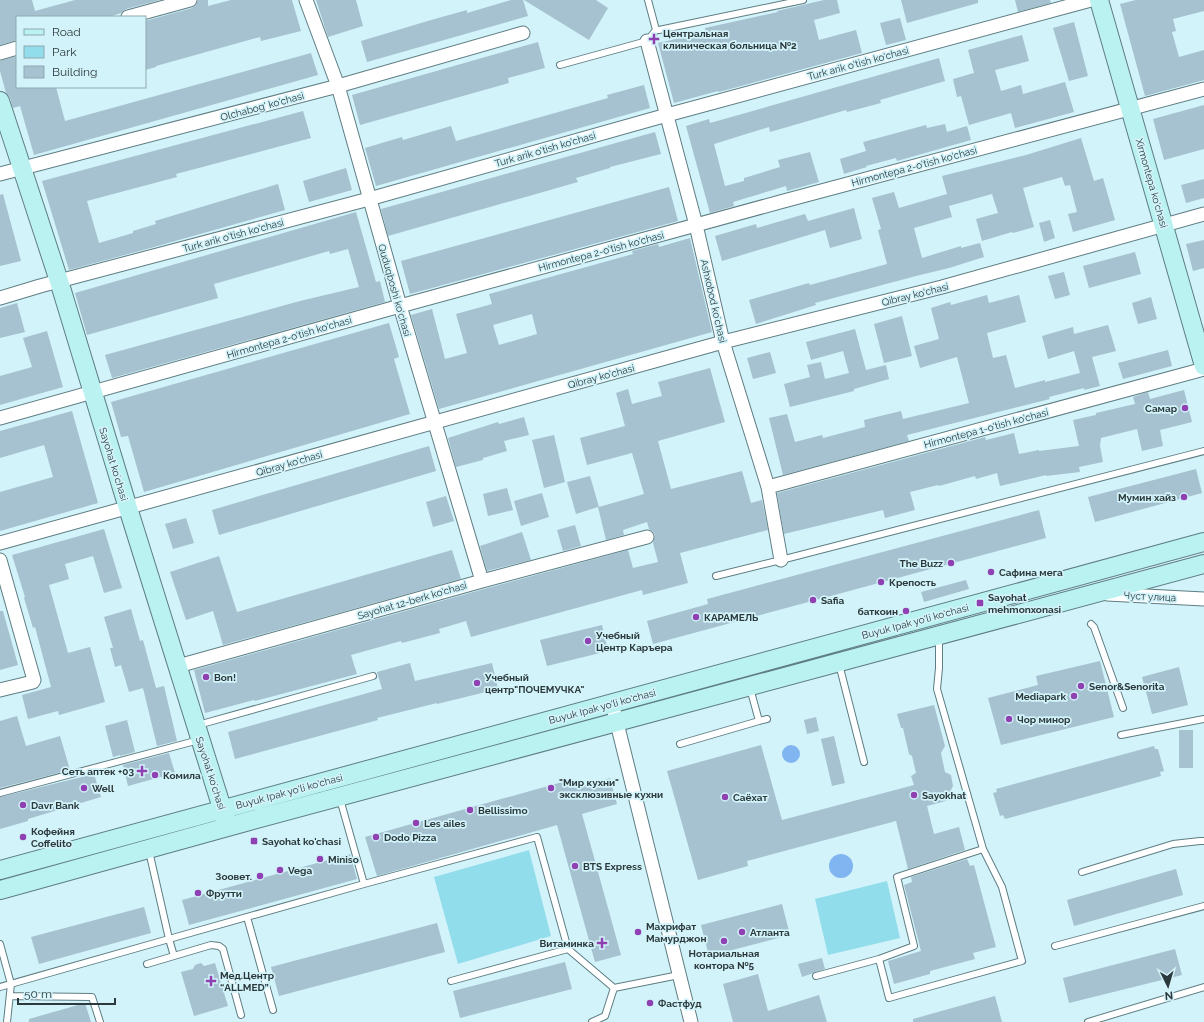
<svg xmlns="http://www.w3.org/2000/svg" width="1204" height="1022" font-family="Raleway,sans-serif">
<style>
.green{fill:#91ddec}
.water{fill:#81b5f1}
.building{fill:#a6c1cf;fill-rule:evenodd}
.lines{fill:none;stroke-linecap:round;stroke-linejoin:round}
.lane-casing{stroke:#5f7d83;stroke-width:8}
.street-casing{stroke:#5f7d83;stroke-width:15}
.secondary-casing{stroke:#5f7d83;stroke-width:20}
.lane{stroke:#fff;stroke-width:6}
.street{stroke:#fff;stroke-width:13}
.secondary{stroke:#b9f2f0;stroke-width:18}
.poi-dot{fill:#9041b1;stroke:#d2f3fa;stroke-width:1.5}
.labels{text-anchor:middle;stroke-width:3.5;stroke-linejoin:round;paint-order:stroke}
.poi-label{font-size:10px;font-weight:bold;fill:#2c393c;stroke:#d2f3fa;text-anchor:start}
.street-label{font-size:10px;fill:#2c393c;stroke:#d2f3fa}
</style>
<rect width="100%" height="100%" fill="#d2f3fa"/>
<path class="green" d="M529,850L551,936L458,964L434,877Z
M887,881L900,938L828,955L815,899Z"/>
<path class="water" d="M782 754a9 9 0 1 1 18 0a9 9 0 1 1-18 0Z
M829 866a12 12 0 1 1 24 0a12 12 0 1 1-24 0Z"/>
<path class="building" d="M0,0H32L35,11L75,0H160L126,9L121,13L109,17H17V40L0,45Z
M198,0H208V6L231,0H292L301,31L261,41L260,37L156,66V67L145,70V21L192,8L196,5Z
M316,0H356L363,26L328,37Z
M511,0H523L528,16L367,62L361,41L431,20L467,10V13Z
M524,0H596L608,8L589,40Z
M824,0H837L840,13L814,20L819,40L856,30L862,53L719,92L718,91L674,103L658,43L706,32L705,28L778,12L777,11Z
M901,0H978V3L907,23Z
M1015,0H1050L1051,3L1018,12Z
M1136,0H1204V11L1173,19L1176,31L1172,32L1179,57L1204,50V80L1145,96L1120,4Z
M900,18L906,40L886,45L880,23Z
M1074,22L1088,76L1069,81L1053,28Z
M1022,35L1029,61L995,70L1001,91L1021,85L1023,94L1065,82L1074,112L1015,128L1011,113L969,125L961,96L957,97L953,79L974,73L968,50Z
M538,42L545,68L508,78L509,83L360,125L352,95Z
M311,53L318,75L34,155L20,106L13,108L10,98L6,93L0,71V61L17,56V87H56L65,121Z
M939,58L945,81L880,100L881,103L847,112L846,110L770,132L769,127L714,144L725,186L744,181V178L780,167L778,160L810,152L819,182L787,191L786,186L733,202L734,206L710,213L686,126L709,119L710,123Z
M644,85L650,108L376,186L365,148L402,137L403,140L451,126L456,141L608,98L607,95Z
M1204,105V149L1164,160L1153,119Z
M303,111L311,138L176,174L177,177L87,201L99,243L133,233V231L156,224L155,221L278,184L285,210L147,249L69,270L42,181Z
M945,124L947,132L967,126L971,140L897,161L896,158L866,166L867,167L844,174L840,159L866,151L863,142L926,125L927,128Z
M655,132L661,154L610,167V168L576,178L578,182L388,236L381,209Z
M1081,138L1094,181L1103,178L1115,220L1073,232L1068,214L1077,212L1070,185L1065,186L1062,177L1023,188L1034,227L1013,233L1012,232L982,241L976,219L998,213L992,194L949,206L952,217L914,228L922,258L961,246V248L980,243L984,257L949,268L916,276L815,303L816,305L756,324L749,300L809,283L810,285L887,264L878,230L881,229L872,198L894,192L899,208L947,194L942,176L1026,155Z
M346,168L352,190L309,202L303,181Z
M1204,179V198L1186,203L1181,185Z
M669,187L678,221L410,294L401,261Z
M3,194L21,261L0,266V195Z
M854,208L862,239L830,248L825,230L722,261L715,236L756,224L757,228L805,214L808,221Z
M356,212L376,282L380,281L385,302L112,378L105,355L300,301L359,287L348,249L330,254L329,251L214,284L218,298L87,335L75,293Z
M1050,220L1055,238L1044,242L1039,223Z
M690,238L712,332L439,409L411,315L432,309L445,359L467,353L456,314L492,304L489,294L633,254L632,251L658,244L659,247ZM532,314L537,334L499,345L493,325Z
M1204,240V268L1193,271L1186,244Z
M1135,252L1141,274L1089,288L1083,266Z
M1064,272L1070,295L1055,299L1048,276Z
M987,295L989,303L1019,295L1026,322L987,333L993,358L1006,355L1015,388L1045,380V382L1080,373L1074,351L1048,359L1042,336L1073,327L1074,334L1108,325L1116,351L1092,357L1100,386L1084,390V388L1049,397L1050,399L907,435L909,441L783,475L769,418L787,414L795,442L822,435L823,438L865,427L864,420L901,411L903,419L969,403L957,357L920,368L914,346L939,339L931,308L950,302L951,305Z
M1151,297L1157,319L1138,324L1132,303Z
M17,303L25,332L0,338V308Z
M902,316L912,356L884,363L874,324Z
M389,323L399,357L394,359L410,414L144,492L128,436L121,437L111,402Z
M855,329L866,370L886,365L889,379L854,389V391L790,407L784,384L810,377L807,365L821,362L825,379L849,373L843,351L811,360L806,342Z
M47,331L63,387L0,405V376L32,367L23,338Z
M1168,350L1172,366L1123,379L1118,363Z
M770,352L776,373L753,379L747,358Z
M710,368L725,422L658,441L671,489L742,471L751,503L762,500L768,530L680,553L688,583L643,595L642,590L471,637L466,621L439,629L440,633L402,643L401,641L351,655L357,674L255,701L254,700L205,713L194,670L484,589L628,550L633,568L658,562L653,543L655,535L653,532L649,529L647,522L623,530L624,535L606,540L598,507L576,514L567,482L590,476L599,507L644,494L632,453L587,465L580,438L625,426L616,393L628,389L632,404L662,396L658,382Z
M1184,390L1192,422L1160,430L1163,446L1142,451L1137,429L1101,438L1100,446L1103,462L1079,467L1080,472L1046,476V475L1000,486L997,473L976,479L975,476L939,486L938,485L910,492L915,510L885,518L883,510L784,534L777,493L985,437L986,440L1014,433L1019,454L1039,450V451L1079,446L1073,420L1096,415V413L1135,404L1133,397L1148,392L1150,399Z
M72,411L98,503L0,531V492L53,477L44,445L0,458V431Z
M524,417L529,435L504,441L507,451L483,458V460L456,467L448,438L498,422L499,424Z
M554,435L565,482L544,488L532,440Z
M429,446L436,471L219,535L212,510Z
M1196,469L1202,493L1095,522L1088,497Z
M507,488L513,510L488,516L483,494Z
M542,493L549,517L521,526L514,501Z
M446,496L454,521L433,527L426,502Z
M1039,510L1046,538L653,644L647,621L708,604L707,599Z
M186,518L194,543L173,549L165,524Z
M575,525L581,546L563,551L557,530Z
M104,529L122,588L104,593L93,556L65,564L69,579L49,585L68,653L90,647L105,702L59,715L58,711L28,719L22,695L51,687L35,627L33,628L24,598L25,597L12,555Z
M522,532L531,560L487,571L480,546Z
M452,550L461,579L223,645L213,611L186,620L170,572L219,556L237,612Z
M966,580L969,589L924,602L921,592Z
M131,609L140,641L143,640L156,688L164,686L177,741L157,746L143,688L129,692L121,665L115,667L110,648H113L104,617Z
M0,611H3L18,665L0,670Z
M602,625L608,651L547,666L540,640Z
M1100,661L1114,717L1001,745L988,698L1038,685L1036,676Z
M410,663L415,681L492,663L498,689L437,704V703L377,718L378,720L235,759L228,732L382,689L377,672Z
M1179,667L1188,705L1152,714L1142,677Z
M934,705L945,746L941,753L945,772L951,775L953,786L951,790L953,799L927,806L934,834L959,827L965,850L908,869L896,821L747,861L748,866L698,880L667,771L761,745L782,820L914,785L911,776L916,773L912,756L909,754L903,728H901L897,714Z
M17,716L26,746L60,736L70,770L0,788V721Z
M816,717L819,731L807,734L804,720Z
M127,720L135,752L120,756V755L113,757L105,726Z
M1179,730H1193V768H1179Z
M834,736L845,783L832,786L821,739Z
M1154,746L1155,749H1158L1164,771L1160,772L1161,776L1005,819L1003,815L1000,816L993,793L997,792L996,789Z
M169,753L175,773L128,786L123,765Z
M94,774L101,797L28,819V821L0,829V797Z
M610,778L617,804L582,814L621,955L595,962L557,825L377,876L365,837L573,779L575,788Z
M350,854L357,879L189,925L182,900Z
M967,859L970,866L974,865L996,947L973,953L975,959L930,971V974L894,984L888,961L921,951L904,885L912,882L911,877Z
M1176,869L1183,895L1074,926L1067,900Z
M782,904L790,935L709,956L701,925Z
M144,907L151,933L39,964L31,937Z
M437,923L445,952L279,996L271,967Z
M1175,949L1182,975L1069,1003L1063,978Z
M822,958L825,969L802,977L798,964Z
M565,962L572,989L460,1018L453,991Z
M201,963L204,966L215,963L228,1006L194,1016L181,972L193,969L195,965Z
M758,974L768,1011L819,995L827,1022H733L723,984Z
M995,996L1002,1022H913V1019Z
M85,1003L91,1022H29V1019Z"/>
<g class="lines">
<defs>
<path id="lane" d="M656,30H659L803,0
M560,65L647,41L656,30L648,0
M716,576L781,560L1204,451
M1091,624L1094,627L1123,708
M839,664L864,762
M750,688L759,721L767,719
M198,725L373,676
M1121,735L1204,719
M680,744L759,721
M0,793L199,740
M340,799L364,884L537,837L568,949L614,988L679,975
M149,851L169,939L364,884
M1082,872L1173,844L1200,841H1204
M247,917L273,1010
M0,944L11,984L7,1022
M1055,946L1204,906
M879,959L889,998L1022,961L1002,887L983,849
M147,964L211,945L219,946L223,949L241,1015
M816,976L879,959L914,946L897,877L983,849L937,689L939,668V637
M451,981L568,949
M0,987L169,939L174,956
M10,996L92,997L100,1022
M592,1022L605,1016L614,988
M1088,1022L1204,987"/>
<path id="street" d="M306,0L338,86L400,306L482,581
M128,17L190,0
M647,41L696,225L723,342L768,487L781,560
M0,53L17,48
M0,174L338,86L523,33
M0,298L40,286L369,199L667,115L1091,0
M0,418L400,306L780,202L1204,89
M768,487L1204,369
M0,543L723,342L942,287L1204,214
M0,560L34,680L33,682L0,690
M1107,594L1204,599
M178,666L482,581L647,537
M612,703L691,1022"/>
<path id="secondary" d="M1099,0L1204,366
M0,101L59,281L128,508L226,821
M0,870L1204,542
M0,890L249,821L1204,564"/>
</defs>
<use href="#lane" class="lane-casing"/>
<use href="#street" class="street-casing"/>
<use href="#secondary" class="secondary-casing"/>
<use href="#lane" class="lane"/>
<use href="#street" class="street"/>
<use href="#secondary" class="secondary"/>
</g>
<g class="poi-dot">
<path d="M652 33h4v4h4v4h-4v4h-4v-4h-4v-4h4z"/>
<circle cx="1185" cy="408" r="4"/>
<circle cx="1184" cy="497" r="4"/>
<circle cx="951" cy="563" r="4"/>
<circle cx="991" cy="572" r="4"/>
<circle cx="881" cy="582" r="4"/>
<circle cx="813" cy="600" r="4"/>
<rect x="976" y="599" width="8" height="8" rx="2"/>
<circle cx="906" cy="611" r="4"/>
<circle cx="696" cy="617" r="4"/>
<circle cx="588" cy="641" r="4"/>
<circle cx="206" cy="677" r="4"/>
<circle cx="477" cy="683" r="4"/>
<circle cx="1081" cy="686" r="4"/>
<circle cx="1074" cy="696" r="4"/>
<circle cx="1009" cy="719" r="4"/>
<path d="M140 765h4v4h4v4h-4v4h-4v-4h-4v-4h4z"/>
<circle cx="155" cy="775" r="4"/>
<circle cx="84" cy="788" r="4"/>
<circle cx="551" cy="788" r="4"/>
<circle cx="914" cy="795" r="4"/>
<circle cx="725" cy="797" r="4"/>
<circle cx="23" cy="805" r="4"/>
<circle cx="470" cy="810" r="4"/>
<circle cx="416" cy="823" r="4"/>
<circle cx="23" cy="837" r="4"/>
<circle cx="376" cy="837" r="4"/>
<rect x="250" y="837" width="8" height="8" rx="2"/>
<circle cx="320" cy="859" r="4"/>
<circle cx="575" cy="866" r="4"/>
<circle cx="280" cy="870" r="4"/>
<circle cx="260" cy="876" r="4"/>
<circle cx="198" cy="893" r="4"/>
<circle cx="638" cy="932" r="4"/>
<circle cx="742" cy="932" r="4"/>
<circle cx="724" cy="941" r="4"/>
<path d="M600 937h4v4h4v4h-4v4h-4v-4h-4v-4h4z"/>
<path d="M209 975h4v4h4v4h-4v4h-4v-4h-4v-4h4z"/>
<circle cx="650" cy="1003" r="4"/>
</g>
<g class="labels">
<g class="poi-label">
<text x="663" y="37">Центральная<tspan x="663" dy="12">клиническая больница №2</tspan></text>
<text x="1177" y="412" text-anchor="end">Самар</text>
<text x="1176" y="501" text-anchor="end">Мумин хайз</text>
<text x="943" y="567" text-anchor="end">The Buzz</text>
<text x="999" y="576">Сафина мега</text>
<text x="889" y="586">Крепость</text>
<text x="988" y="601">Sayohat<tspan x="988" dy="12">mehmonxonasi</tspan></text>
<text x="821" y="604">Safia</text>
<text x="898" y="615" text-anchor="end">баткоин</text>
<text x="704" y="621">КАРАМЕЛЬ</text>
<text x="596" y="639">Учебный<tspan x="596" dy="12">Центр Каръера</tspan></text>
<text x="214" y="681">Bon!</text>
<text x="485" y="681">Учебный<tspan x="485" dy="12">центр"ПОЧЕМУЧКА"</tspan></text>
<text x="1089" y="690">Senor&amp;Senorita</text>
<text x="1066" y="700" text-anchor="end">Mediapark</text>
<text x="1017" y="723">Чор минор</text>
<text x="134" y="775" text-anchor="end">Сеть аптек +03</text>
<text x="163" y="779">Комила</text>
<text x="559" y="786">"Мир кухни"<tspan x="559" dy="12">эксклюзивные кухни</tspan></text>
<text x="92" y="792">Well</text>
<text x="922" y="799">Sayokhat</text>
<text x="733" y="801">Саёхат</text>
<text x="31" y="809">Davr Bank</text>
<text x="478" y="814">Bellissimo</text>
<text x="424" y="827">Les ailes</text>
<text x="31" y="835">Кофейня<tspan x="31" dy="12">Coffelito</tspan></text>
<text x="384" y="841">Dodo Pizza</text>
<text x="262" y="845">Sayohat ko'chasi</text>
<text x="328" y="863">Miniso</text>
<text x="583" y="870">BTS Express</text>
<text x="288" y="874">Vega</text>
<text x="252" y="880" text-anchor="end">Зоовет.</text>
<text x="206" y="897">Фрутти</text>
<text x="646" y="930">Махрифат<tspan x="646" dy="12">Мамурджон</tspan></text>
<text x="750" y="936">Атланта</text>
<text x="594" y="947" text-anchor="end">Витаминка</text>
<text x="724" y="957" text-anchor="middle">Нотариальная<tspan x="724" dy="12">контора №5</tspan></text>
<text x="220" y="979">Мед.Центр<tspan x="220" dy="12">“ALLMED”</tspan></text>
<text x="658" y="1007">Фастфуд</text>
</g>
<g class="street-label">
<text transform="translate(858 63) rotate(-15)" y="4">Turk arik o'tish ko'chasi</text>
<text transform="translate(262 106) rotate(-15)" y="4">Olchabog' ko'chasi</text>
<text transform="translate(545 149) rotate(-16)" y="4">Turk arik o'tish ko'chasi</text>
<text transform="translate(914 166) rotate(-15)" y="4">Hirmontepa 2-o'tish ko'chasi</text>
<text transform="translate(1152 183) rotate(74)" y="4">Xirmontepa ko'chasi</text>
<text transform="translate(233 235) rotate(-15)" y="4">Turk arik o'tish ko'chasi</text>
<text transform="translate(601 251) rotate(-15)" y="4">Hirmontepa 2-o'tish ko'chasi</text>
<text transform="translate(395 290) rotate(74)" y="4">Quduqboshi ko'chasi</text>
<text transform="translate(915 294) rotate(-14)" y="4">Qibray ko'chasi</text>
<text transform="translate(714 301) rotate(77)" y="4">Ashxobod koʻchasi</text>
<text transform="translate(289 337) rotate(-16)" y="4">Hirmontepa 2-o'tish ko'chasi</text>
<text transform="translate(601 376) rotate(-15)" y="4">Qibray ko'chasi</text>
<text transform="translate(986 428) rotate(-15)" y="4">Hirmontepa 1-o'tish ko'chasi</text>
<text transform="translate(289 463) rotate(-16)" y="4">Qibray ko'chasi</text>
<text transform="translate(114 464) rotate(73)" y="4">Sayohat koʻchasi</text>
<text transform="translate(1150 596) rotate(3)" y="4">Чуст улица</text>
<text transform="translate(412 600) rotate(-16)" y="4">Sayohat 12-berk ko'chasi</text>
<text transform="translate(915 621) rotate(-15)" y="4">Buyuk Ipak yo'li ko'chasi</text>
<text transform="translate(602 706) rotate(-15)" y="4">Buyuk Ipak yo'li ko'chasi</text>
<text transform="translate(211 773) rotate(72)" y="4">Sayohat koʻchasi</text>
<text transform="translate(289 791) rotate(-15)" y="4">Buyuk Ipak yo'li ko'chasi</text>
</g>
</g>
<rect x="16" y="16" width="130" height="72" fill="#d2f3fa" stroke="#90a9ae"/>
<rect x="24" y="29" width="20" height="6" fill="#b9f2f0" stroke="#90a9ae"/>
<text x="52" y="36" font-size="12" fill="#2c393c">Road</text>
<rect x="24" y="46" width="20" height="12" fill="#91ddec" stroke="#90a9ae"/>
<text x="52" y="56" font-size="12" fill="#2c393c">Park</text>
<rect x="24" y="66" width="20" height="12" fill="#a6c1cf" stroke="#90a9ae"/>
<text x="52" y="76" font-size="12" fill="#2c393c">Building</text>
<g transform="translate(1168 986) rotate(175)" stroke="#d2f3fa" stroke-width="3" paint-order="stroke">
<path d="M0-3L7 15L0 10L-7 15Z" fill="#2c393c"/>
<text y="-6" font-size="11" font-weight="bold" text-anchor="middle" fill="#2c393c">N</text>
</g>
<path d="M18 998v6h97v-6" fill="none" stroke="#2c393c" stroke-width="2"/>
<text x="24" y="998" font-size="12" fill="#2c393c" stroke="#d2f3fa" stroke-width="3" paint-order="stroke">50 m</text>
</svg>
